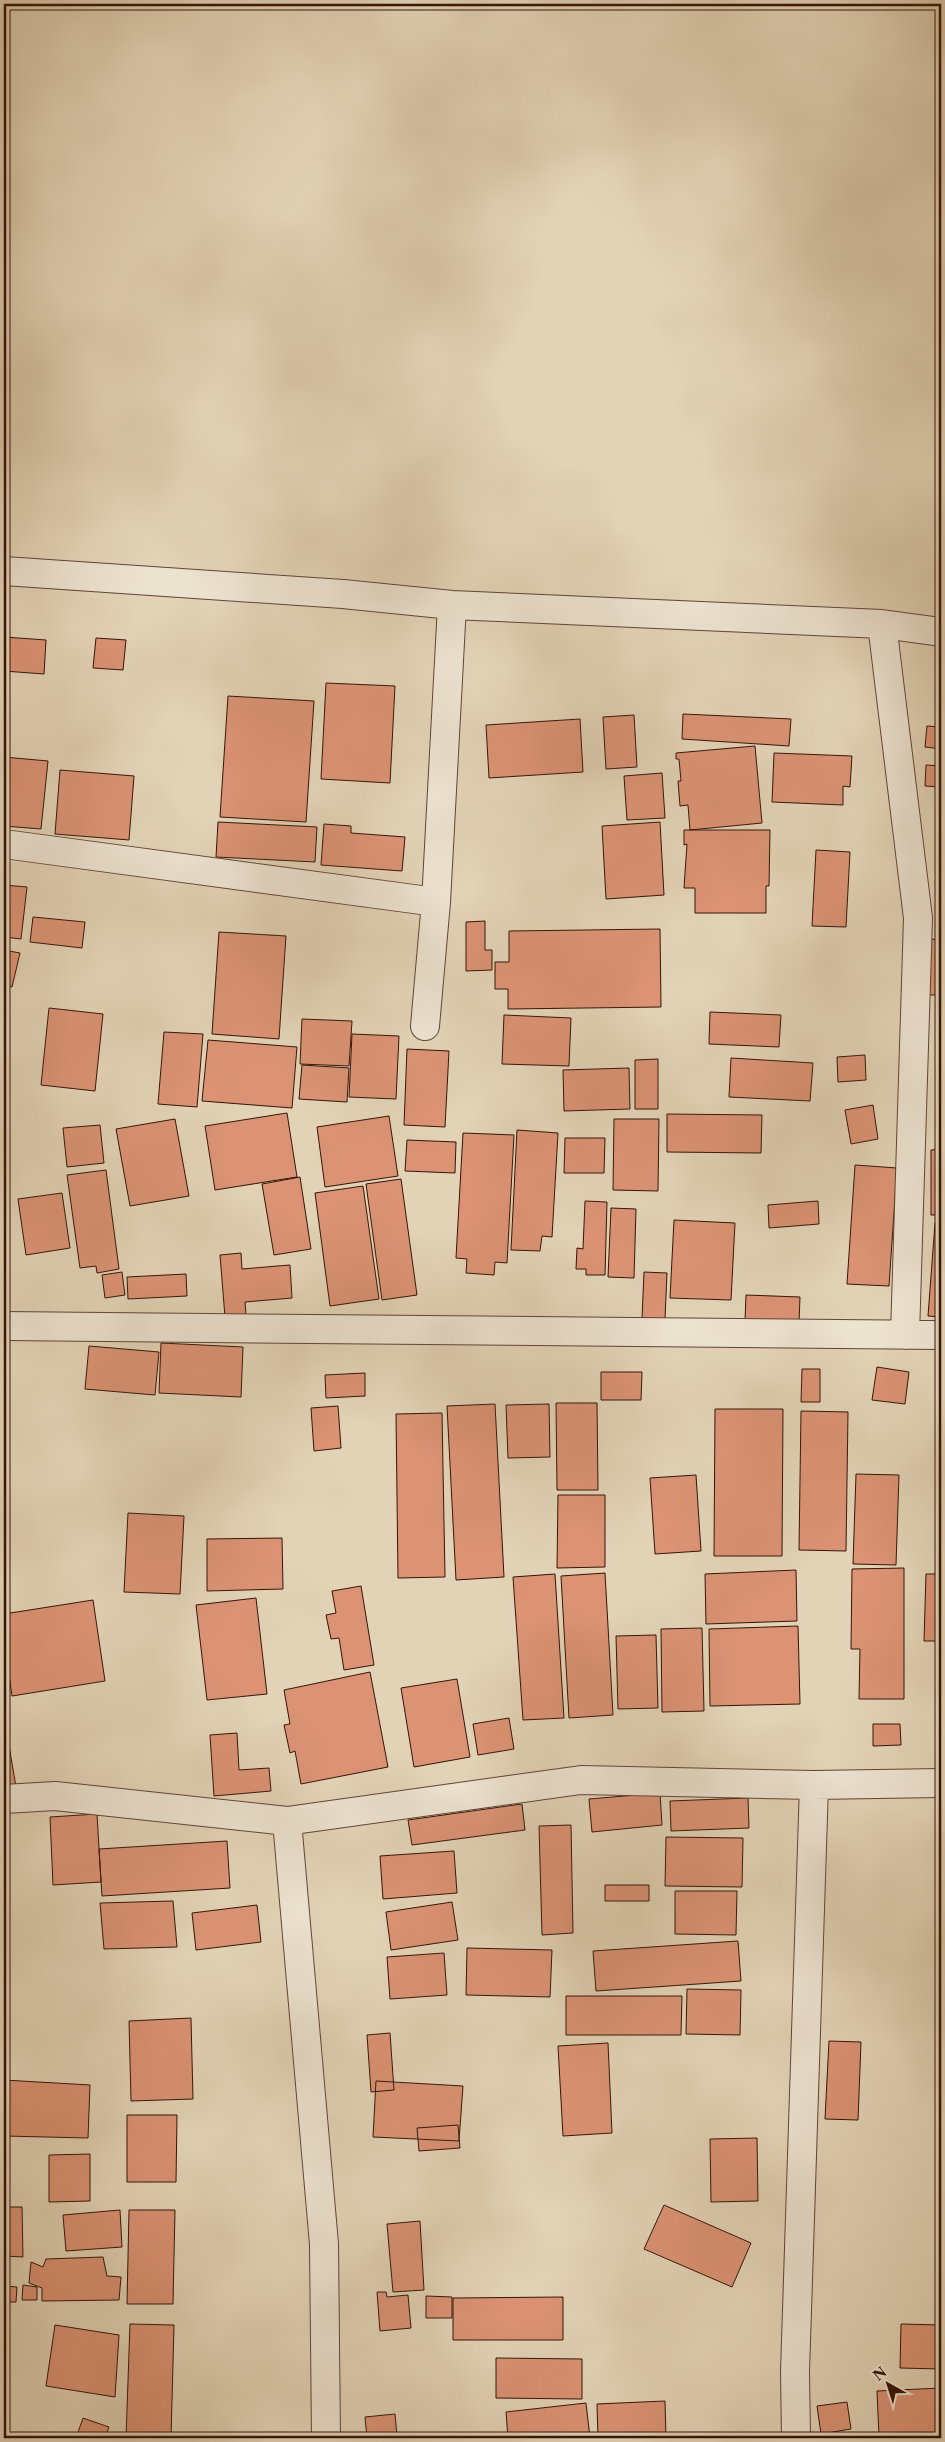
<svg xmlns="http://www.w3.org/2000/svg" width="945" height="2442" font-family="'Libre Caslon Text',serif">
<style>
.building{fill:#db9374;stroke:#341408}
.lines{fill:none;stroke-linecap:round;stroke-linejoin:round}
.minor-casing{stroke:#604434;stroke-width:30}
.minor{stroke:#ece2d0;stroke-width:28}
</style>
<rect width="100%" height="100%" fill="#e2d3b6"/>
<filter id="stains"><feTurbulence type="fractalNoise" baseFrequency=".004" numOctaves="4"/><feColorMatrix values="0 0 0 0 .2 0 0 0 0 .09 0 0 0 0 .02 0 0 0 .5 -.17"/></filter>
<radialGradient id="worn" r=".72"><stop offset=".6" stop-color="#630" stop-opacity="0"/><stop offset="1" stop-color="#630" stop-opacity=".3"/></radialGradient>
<path class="building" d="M4,637L46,640L44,674L4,671Z
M96,638L126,640L123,670L93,668Z
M326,683L395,686L390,783L321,779Z
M228,696L314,701L306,822L220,817Z
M683,714L791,719L789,746L682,739Z
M634,715L637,767L606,769L603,717Z
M580,719L583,772L489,778L486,725Z
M927,726L941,727V749L925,747Z
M755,746L762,823L690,830L688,805L680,806L678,781H681L679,759H676V753Z
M774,753L852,756L850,787L843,786V805L772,802Z
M4,757L48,761L41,829L4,826Z
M926,765L941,766V787L925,786Z
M60,770L134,776L129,840L55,834Z
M662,773L665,818L627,820L624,776Z
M218,822L317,827L315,862L216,857Z
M660,822L664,895L606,899L602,826Z
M324,824L351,826V833L405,837L402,871L321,865Z
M684,830H770L769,886H766V913H695V888H684L687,844L684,845Z
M816,850L850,852L846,927L812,926Z
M4,885L27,887L21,939L4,937Z
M33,917L85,922L82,948L30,942Z
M485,921V950H492V970L466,971V922Z
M660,929L661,1007L508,1009V989H495V962H509V931Z
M219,932L286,936L279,1039L212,1034Z
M931,939L941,940V995H928Z
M4,950L20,953L12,987L4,985Z
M49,1008L103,1014L95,1091L41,1085Z
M710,1012L781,1015L779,1047L709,1044Z
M504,1015L571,1018L569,1066L502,1064Z
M302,1019L352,1021L349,1066L300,1064Z
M4,1025H7L4,1057Z
M164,1032L203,1034L197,1107L158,1104Z
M352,1034L399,1036L396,1099L349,1097Z
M208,1040L297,1047L292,1108L202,1101Z
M407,1049L449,1051L445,1127L404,1125Z
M865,1055L866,1080L838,1082L837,1057Z
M731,1058L813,1063L810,1101L729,1097Z
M658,1059V1109H635V1060Z
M302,1065L349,1068L347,1102L299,1099Z
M629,1068L630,1109L564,1111L563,1070Z
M873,1105L878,1139L851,1144L845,1110Z
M287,1113L297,1177L215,1190L205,1126Z
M667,1114L762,1115L761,1153L667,1152Z
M389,1116L398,1176L325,1187L317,1127Z
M175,1119L189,1196L130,1206L116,1129Z
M614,1119H659L658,1191L613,1190Z
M936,1120H941V1145H937Z
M100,1125L104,1163L67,1167L63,1128Z
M517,1130L558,1133L552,1237L542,1236L540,1251L511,1250Z
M463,1133L514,1135L507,1263L495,1262L494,1275L466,1273L467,1259L456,1258Z
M565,1138H605L604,1173H564Z
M407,1140L456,1142L455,1173L405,1171Z
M941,1149V1215H931V1150Z
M855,1165L897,1168L889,1286L847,1284Z
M106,1170L119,1269L97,1273L96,1266L80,1268L67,1175Z
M300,1177L311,1249L274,1255L262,1184Z
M401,1179L417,1295L382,1300L366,1184Z
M363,1186L379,1299L330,1306L315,1193Z
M62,1193L70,1248L26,1255L18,1199Z
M585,1201L607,1202L605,1275H586V1269H576L577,1248L583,1249Z
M818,1201L819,1224L769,1228L768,1205Z
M611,1208L636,1209L634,1278L608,1277Z
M674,1220L735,1223L731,1300L670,1298Z
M935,1223H941V1317L928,1316Z
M241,1253L242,1269L290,1265L292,1298L245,1302L246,1315L225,1317L220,1255Z
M122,1272L125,1295L105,1298L102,1275Z
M644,1272L667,1273L665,1319L642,1318Z
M186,1274L187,1296L128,1299L127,1277Z
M746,1295L800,1297L799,1323L745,1321Z
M161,1343L243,1347L241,1397L159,1393Z
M89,1346L159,1352L155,1395L85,1389Z
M877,1367L909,1372L905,1404L872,1400Z
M802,1369H820V1402H801Z
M601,1372H642L641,1400H601Z
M365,1373V1396L326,1398L325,1375Z
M556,1403H597L598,1490H557Z
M495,1404L504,1577L456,1580L447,1406Z
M549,1404L550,1457L508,1458L506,1405Z
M338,1406L341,1448L314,1451L311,1408Z
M715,1409H783L782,1556H714Z
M801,1411L848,1412L846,1551L799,1550Z
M442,1413L445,1577L398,1578L396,1414Z
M856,1474L899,1475L896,1565L853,1564Z
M696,1475L701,1551L655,1554L650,1478Z
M558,1495H605V1567L557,1568Z
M4,1506H5L4,1594Z
M128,1513L184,1516L180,1594L124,1592Z
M282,1538L283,1589L207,1591V1539Z
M904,1568V1699H859L860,1649H851L852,1569Z
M796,1570L797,1621L706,1624L705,1574Z
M605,1573L613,1715L569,1718L561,1576Z
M555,1574L564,1718L523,1720L513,1577Z
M926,1574H941V1641H924Z
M361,1586L374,1665L344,1670L339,1638L331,1639L326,1615L336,1613L332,1591Z
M256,1598L267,1694L207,1700L196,1605Z
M93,1600L105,1681L12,1696L4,1638V1614Z
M798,1626L800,1704L710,1706L709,1629Z
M702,1628L704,1711L662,1712L661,1629Z
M656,1635L658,1708L618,1709L616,1636Z
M370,1672L388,1767L301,1784L295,1751L290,1753L284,1725L290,1724L284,1690Z
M457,1679L470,1757L414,1767L401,1688Z
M4,1716L16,1787L4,1789Z
M509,1718L514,1749L478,1755L473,1724Z
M873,1724H900L901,1745L873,1746Z
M237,1733L239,1770L269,1768L271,1791L214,1796L210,1735Z
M660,1793L662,1825L592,1832L589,1799Z
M748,1798L749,1828L671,1831L670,1801Z
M522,1804L525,1830L412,1845L408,1820Z
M97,1814L101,1882L53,1885L50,1817Z
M571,1825L573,1933L542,1935L539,1826Z
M666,1837L743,1838L742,1887L665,1886Z
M227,1841L230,1888L102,1896L99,1849Z
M454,1851L457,1893L383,1899L380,1856Z
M605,1885H649V1901H605Z
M675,1891H737L736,1935L675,1934Z
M173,1901L177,1947L104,1949L100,1903Z
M452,1902L458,1940L391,1950L386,1912Z
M257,1905L261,1942L196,1950L192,1913Z
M738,1941L741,1981L596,1991L593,1951Z
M467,1948L552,1950L550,1997L466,1995Z
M444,1953L447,1995L390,1999L387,1957Z
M687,1989L741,1990L740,2035L686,2034Z
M566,1996H682L681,2035H566Z
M191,2018L193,2099L131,2101L129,2021Z
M390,2033L394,2090L371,2092L367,2035Z
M829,2041L861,2042L858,2120L825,2119Z
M608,2043L612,2133L563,2136L558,2046Z
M4,2080L90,2085L88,2138L4,2136Z
M376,2081L463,2086L459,2141L373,2137Z
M127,2115H177L176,2182H127Z
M458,2125L460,2148L419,2151L417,2128Z
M757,2138L758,2201L711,2202L710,2139Z
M90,2154V2201L49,2202V2155Z
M664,2205L751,2243L732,2287L644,2249Z
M4,2207H22L23,2257L4,2256Z
M120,2210L122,2247L66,2251L63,2215Z
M129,2210H175L173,2304H127Z
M420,2221L424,2290L393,2292L387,2224Z
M103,2257L107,2276L121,2277L119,2300L42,2301V2288L29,2283L31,2262L43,2267L46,2259Z
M23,2285L37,2287V2300H22Z
M4,2286L17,2287L16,2302H4Z
M377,2292H386L387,2297L408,2295L411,2328L380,2331Z
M426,2296L452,2297V2318H426Z
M563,2297V2340H453V2298Z
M130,2324L174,2325L171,2438H126Z
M901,2324L941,2325V2369L900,2368Z
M55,2325L119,2335L115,2397L46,2386Z
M496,2358L582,2359V2399L496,2398Z
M941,2388V2434L879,2437L877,2391Z
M665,2401L666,2438H598L597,2404Z
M847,2402L851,2429L821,2434L817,2406Z
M586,2403L590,2438H508L506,2412Z
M395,2414L397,2436L367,2438L365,2417Z
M83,2418L109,2427L105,2438H76Z"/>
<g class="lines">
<defs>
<path id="minor" d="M4,571L343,594L452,605L882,624L941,632
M882,624L918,918L905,1335
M4,844L436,902
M425,1026L436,902L452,605
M4,1326L941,1335
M4,1799L55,1796L287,1821L581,1780L814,1785L941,1783
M287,1821L324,2244L326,2438
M796,2438L795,2372L814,1785"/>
</defs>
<use href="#minor" class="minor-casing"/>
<use href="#minor" class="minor"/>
</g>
<rect width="945" height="2442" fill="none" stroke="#e2d3b6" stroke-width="20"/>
<rect x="5" y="5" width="935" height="2432" fill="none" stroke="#341408" stroke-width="2.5"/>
<rect x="10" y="10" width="925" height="2422" fill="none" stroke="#341408"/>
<g transform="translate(888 2384) rotate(321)" stroke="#ece2d0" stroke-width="4" paint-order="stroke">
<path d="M0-4L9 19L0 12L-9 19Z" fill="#341408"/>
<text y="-8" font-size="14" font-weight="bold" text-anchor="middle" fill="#341408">N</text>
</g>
<rect width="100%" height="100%" filter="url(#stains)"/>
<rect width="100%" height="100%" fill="url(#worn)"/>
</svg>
